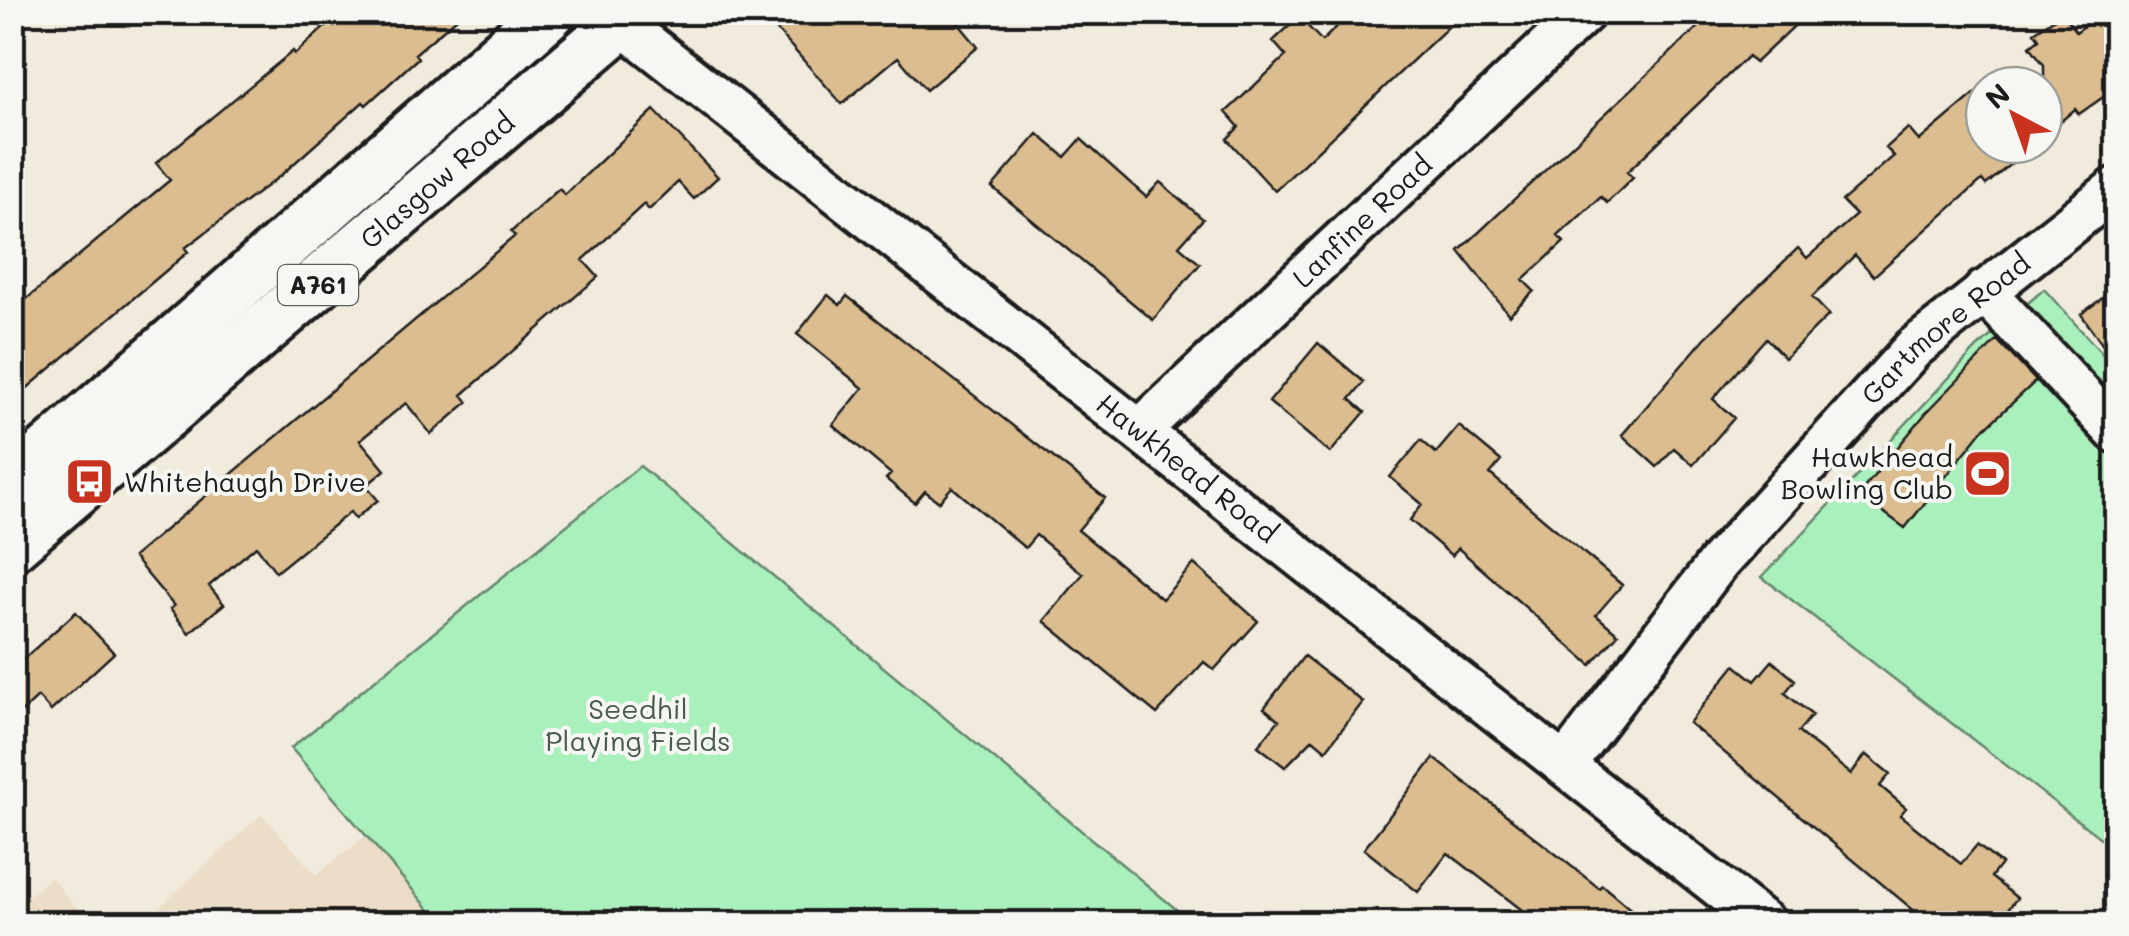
<svg xmlns="http://www.w3.org/2000/svg" width="2129" height="936" font-family="Mali,sans-serif">
<style>
.built{fill:#ebddc7}
.green{fill:#aaf0bd;stroke:#63866c;stroke-width:2.5}
.building{fill:#dcbd90;stroke:#1c1c1c;stroke-width:2.5}
.lines{fill:none;stroke-linecap:round;stroke-linejoin:round}
.minor-casing{stroke:#1c1c1c;stroke-width:48}
.major-casing{stroke:#1c1c1c;stroke-width:58}
.minor{stroke:#f6f6f2;stroke-width:40}
.major{stroke:#f6f6f2;stroke-width:50}
.labels{text-anchor:middle;stroke-width:8;stroke-linejoin:round;paint-order:stroke}
.shield{fill:#f6f6f2;stroke:#5d5d5c;stroke-width:2.5}
.shield-label{font-size:25px;font-weight:bold;fill:#1c1c1c}
.street-label{font-size:28px;fill:#1c1c1c;stroke:#f6f6f2}
.poi-label{font-size:28px;fill:#1c1c1c;stroke:#f6f6f2;text-anchor:end}
.park-label{font-size:28px;fill:#475c4c;stroke:#f6f6f2}
</style>
<rect width="100%" height="100%" fill="#f1ebde"/>
<filter id="ink" filterUnits="userSpaceOnUse"><feTurbulence type="fractalNoise" baseFrequency=".01" numOctaves="2"/><feDisplacementMap in="SourceGraphic" scale="20" xChannelSelector="R" yChannelSelector="G"/><feConvolveMatrix kernelMatrix="1 2 1 2 8 2 1 2 1" color-interpolation-filters="sRGB"/></filter>
<g filter="url(#ink)">
<path class="built" d="M262,814L316,875L366,836L441,923H142Z
M51,877L89,923H13V909Z"/>
<path class="green" d="M2044,289L2116,369V850L1762,577L1977,348Z
M640,466L1193,923H441L291,748Z"/>
<path class="building" d="M341,12H464L415,54L418,58L366,105L363,102L280,176L185,248L188,252L12,401V311L170,180L156,163L293,51L295,54Z
M761,12H949L978,47L926,90L898,57L842,104Z
M1352,12H1464L1275,191L1227,139L1239,127L1226,112L1286,56L1273,41L1299,17L1322,41Z
M1714,12H1809L1755,63L1748,56L1627,172L1633,178L1607,203L1601,197L1558,236L1564,242L1523,280L1534,291L1509,315L1459,251Z
M2103,12H2116V88L2079,114L2075,109L2044,136V65L2030,46L2039,39L2034,32L2062,13L2076,32Z
M1984,86V145H2033L1986,185L1982,180L1874,276L1855,255L1812,297L1829,315L1785,358L1766,338L1713,399L1734,418L1693,465L1674,448L1657,467L1622,435L1706,337L1798,248L1807,258L1856,215L1842,201L1894,156L1886,148L1908,128L1919,141Z
M654,110L718,177L694,199L678,182L649,210L644,204L583,260L598,277L462,395L468,402L431,434L406,403L360,440L385,470L366,486L378,500L355,519L350,512L276,572L256,546L209,586L224,604L189,633L170,609L174,606L133,557L515,236L511,232L559,189L565,195Z
M1038,134L1065,157L1081,139L1146,197L1160,182L1203,219L1179,246L1200,264L1153,320L992,187Z
M2116,288V364L2081,314Z
M828,295L840,305L847,296L1105,498L1078,530L1162,599L1194,564L1258,621L1214,670L1204,662L1157,714L1044,621L1083,574L1036,535L1025,548L952,487L939,502L925,491L915,503L886,479L891,474L833,425L863,388L797,334Z
M1997,340L2036,381L1982,431L1905,528L1859,494L1926,413Z
M1318,343L1364,382L1350,399L1365,412L1330,453L1269,402Z
M1459,426L1501,461L1490,474L1622,585L1596,615L1618,634L1591,665L1458,548L1452,556L1410,520L1422,504L1390,477L1421,440L1436,453Z
M76,612L114,653L51,711L38,697L12,721V669Z
M1304,656L1363,702L1326,750L1313,739L1285,767L1258,746L1279,720L1264,708Z
M1772,661L1795,680L1785,693L1812,715L1798,732L1851,774L1866,754L1890,774L1880,786L1906,808L1900,815L1961,864L1977,845L2001,864L1991,877L2017,898L1996,924H1930L1689,723L1735,665L1755,681Z
M1434,758L1599,888L1602,885L1648,924H1511L1522,910L1448,853L1418,892L1364,849Z"/>
<g class="lines">
<defs>
<g id="minor">
<path id="s1" d="M607,12L1766,924"/>
<path d="M1984,291L2116,432"/>
<path id="s2" d="M1140,430L1585,12"/>
<path id="s3" d="M1565,764L1719,562L1914,348L2116,188"/>
</g>
<g id="major">
<path d="M12,484L550,12"/>
<path id="s4" d="M12,545L634,12"/>
</g>
</defs>
<use href="#minor" class="minor-casing"/>
<use href="#major" class="major-casing"/>
<use href="#minor" class="minor"/>
<use href="#major" class="major"/>
</g>
</g>
<defs>
<symbol id="stadium-square" viewBox="-11 -11 22 22"><rect x="-9" y="-9" width="18" height="18" rx="4" fill="#c8321e" stroke="#f6f6f2"/><path d="M0-5a6.5 5 0 1 0 0 10a6.5 5 0 1 0 0-10ZM-3.5-1.8h7v3.6h-7Z" fill="#fff"/></symbol>
<symbol id="bus-square" viewBox="-11 -11 22 22"><rect x="-9" y="-9" width="18" height="18" rx="4" fill="#c8321e" stroke="#f6f6f2"/><path d="M-5-6H5V4H4V6H2V4H-2V6H-4V4H-5ZM-3.5-4V0h7V-4ZM-3.5 1.2v1.5H-2V1.2ZM2 1.2v1.5H3.5V1.2Z" fill="#fff"/></symbol>
</defs>
<g fill-rule="evenodd">
<use href="#stadium-square" x="1960" y="446" width="55" height="55"/>
<use href="#bus-square" x="62" y="454" width="55" height="55"/>
</g>
<g class="labels">
<rect class="shield" x="278" y="265" width="80" height="40" rx="8"/>
<g class="shield-label">
<text x="318" y="294">A761</text>
</g>
<g class="street-label">
<text dy="10" stroke="none"><textPath href="#s4" startOffset="560">Glasgow Road</textPath></text>
<text dy="10" stroke="none"><textPath href="#s2" startOffset="305">Lanfine Road</textPath></text>
<text dy="10" stroke="none"><textPath href="#s3" startOffset="580">Gartmore Road</textPath></text>
<text dy="10" stroke="none"><textPath href="#s1" startOffset="738">Hawkhead Road</textPath></text>
</g>
<g class="poi-label">
<text x="1953" y="467">Hawkhead<tspan x="1953" dy="32">Bowling Club</tspan></text>
<text x="124" y="492" text-anchor="start">Whitehaugh Drive</text>
</g>
<g class="park-label">
<text x="638" y="719">Seedhil<tspan x="638" dy="32">Playing Fields</tspan></text>
</g>
</g>
<rect width="2129" height="936" fill="none" stroke="#f6f6f2" stroke-width="50"/>
<rect x="25" y="25" width="2079" height="886" fill="none" stroke="#1c1c1c" stroke-width="4" filter="url(#ink)"/>
<g transform="translate(2014 115) rotate(319)"><circle r="48" fill="#f6f6f2" stroke="#9f9f9c" stroke-width="2.5"/>
<path d="M0-8L18 38L0 25L-18 38Z" fill="#c8321e"/>
<text y="-15" font-size="28" font-weight="bold" text-anchor="middle" fill="#1c1c1c">N</text>
</g>
</svg>
